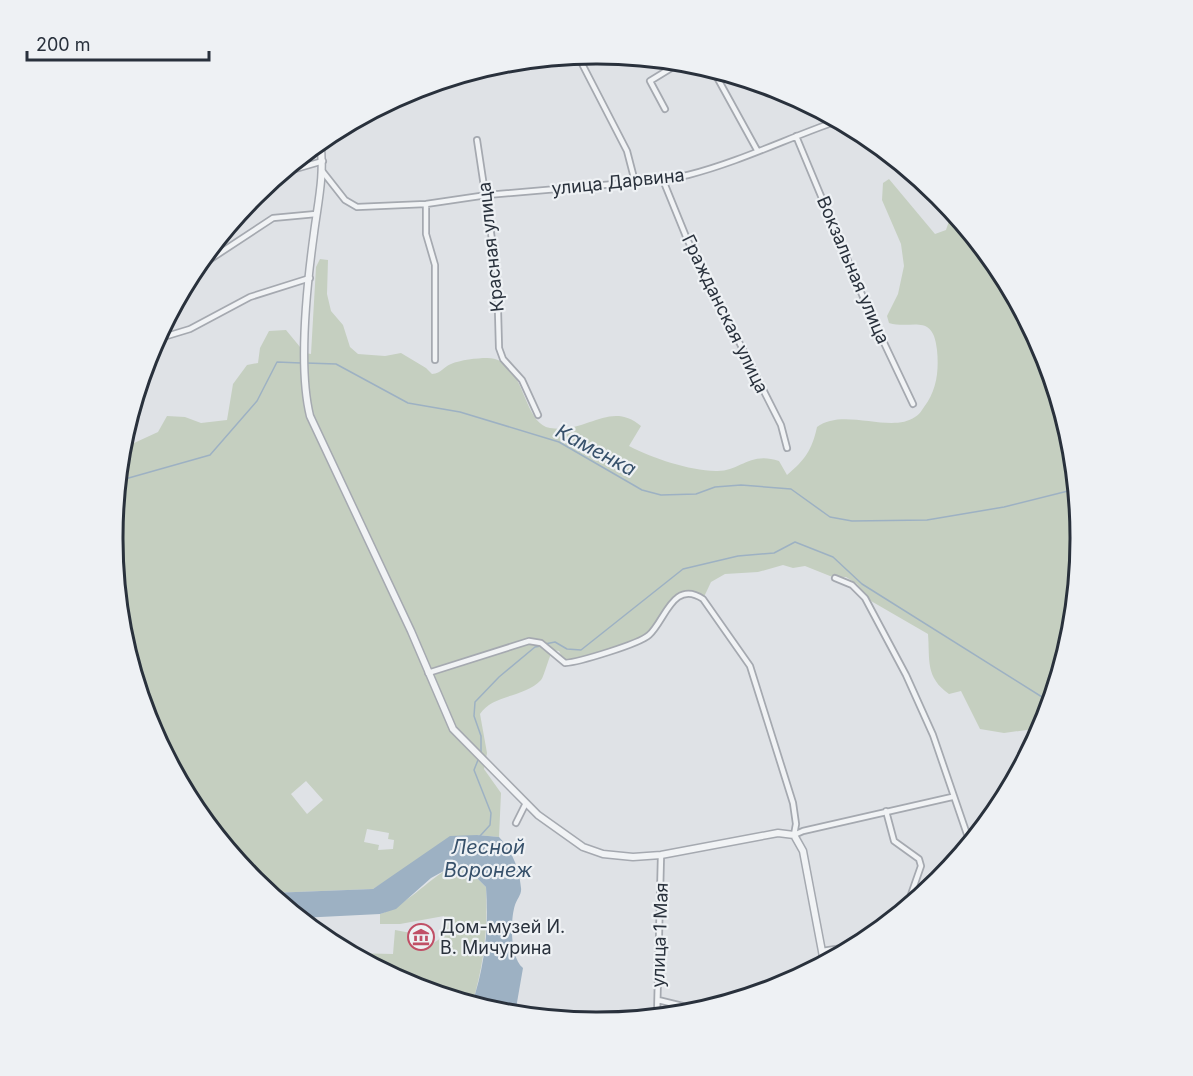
<svg xmlns="http://www.w3.org/2000/svg" width="1193" height="1076" font-family="Inter,sans-serif">
<style>
.green{fill:#c5cfc0;fill-rule:evenodd}
.water{fill:#9db1c3}
.lines{fill:none;stroke-linecap:round;stroke-linejoin:round}
.stream{stroke:#9db1c3;stroke-width:1.5}
.minor-casing{stroke:#a5a9b0;stroke-width:8}
.tertiary-casing{stroke:#a5a9b0;stroke-width:9}
.minor{stroke:#f1f3f5;stroke-width:4.5}
.tertiary{stroke:#f1f3f5;stroke-width:6}
.labels{text-anchor:middle;stroke-width:4.5;stroke-linejoin:round;paint-order:stroke}
.street-label{font-size:18px;fill:#29313c;stroke:#eef1f4}
.poi-label{font-size:18px;fill:#29313c;stroke:#eef1f4;text-anchor:start}
.water-label{font-size:20px;font-style:italic;fill:#37516b;stroke:#eef1f4}
.rim{fill:none;stroke:#29313c;stroke-width:3}
</style>
<rect width="100%" height="100%" fill="#dfe2e6"/>
<path class="green" d="M889,179L935,234L946,230L952,212L999,269L1044,353L1071,444L1080,538L1071,633L1041,728L1004,733L980,729L961,691L949,694C925,677 930,660 928,634L871,601L857,584L846,577L835,578L805,566L793,568L783,565L758,572L725,574L711,582L703,599L696,594L676,599L648,636L565,663L559,651L553,650C548,659 544,677 541,680C524,698 493,694 480,714L487,753L484,769L501,793L499,837L477,835L403,870L373,889L270,893L254,880L194,807L149,723L122,632L113,538L121,449L158,432L167,416L185,417L201,423L227,420L233,384L247,365L258,363L260,348L269,331L286,330L305,353L311,354L316,267L320,259L328,260L327,294L331,311L343,325L350,347L358,354L385,356L401,353L426,368L432,374C442,373 443,367 451,364C460,360 477,358 487,358C526,358 521,423 550,428C587,434 610,400 641,426L629,446C654,459 688,470 716,471C740,472 749,451 779,461L787,475C805,460 812,450 817,427C843,407 891,434 915,417C919,415 922,410 924,407C937,390 939,370 937,350C933,312 912,330 889,323L887,316L898,294L904,266L901,244L882,200L883,183ZM306,781L323,800L307,814L291,794ZM367,829L389,833L388,839L394,840L393,849L378,850L379,845L364,842Z
M451,867L471,872L486,887C488,928 484,965 472,1004L411,985L350,953L393,954L395,930L411,933L429,946L444,936V916L400,924H380V914C407,905 426,881 451,867Z"/>
<path class="water" d="M477,835L499,837C512,851 519,868 521,888C522,894 517,899 515,905C510,920 510,958 523,968L515,1014L472,1004C485,965 489,928 486,887L471,872L451,867L431,878L396,909L380,914L300,918L270,893L373,889L450,836Z"/>
<g class="lines">
<path class="stream" d="M306,363L336,364L408,403L460,412L559,442L642,490L661,495L696,494L715,487L741,485L791,489L830,517L852,521L927,520L1004,507L1076,489
M118,481L210,455L257,401L277,362L301,363
M545,644L555,642L567,649L581,650L683,569L738,556L774,553L795,542L833,557L862,584L1050,702
M481,753V736L474,716L475,702L499,677L535,647L541,646
M478,760L474,770L491,813L490,825L480,836"/>
<defs>
<path id="minor" d="M578,56L627,151L634,178
M713,70L757,150
M665,109L650,81L681,62
M332,133L356,125L425,87
M796,136L868,309L913,404
M477,140L497,273L499,348L503,359L522,380L538,415
M323,172L345,200L357,207L426,204L487,195L615,184C639,176 663,181 688,175C739,162 788,138 837,121
M282,173L323,161
M663,180L687,239L781,425L787,448
M426,204V234L435,265V360
M194,270L273,218L316,214
M157,339L190,329L250,297L310,278
M835,578L852,585L865,598L906,675L933,735L970,843
M428,673L529,641L541,643L565,663C579,662 639,644 649,635C665,621 673,579 703,599L750,666L793,803L796,824L794,835
M886,811L894,841L919,859L921,866L907,906
M516,823L526,803
M794,835L803,831L952,797
M822,951L856,946
M658,1000L699,1010
M657,1016L661,855"/>
<path id="tertiary" d="M320,142C325,173 318,202 314,233C307,284 298,367 310,416L411,631L453,729L538,815L583,847L603,854L633,857L661,855L778,833L794,835L803,851L824,962"/>
</defs>
<use href="#minor" class="minor-casing"/>
<use href="#tertiary" class="tertiary-casing"/>
<use href="#minor" class="minor"/>
<use href="#tertiary" class="tertiary"/>
</g>
<defs>
<symbol id="museum-ring" viewBox="-11 -11 22 22"><circle r="9.5" fill="#eef1f4" stroke="#c04f66" stroke-width="1.5"/><path d="M0-6L6-3V-2H-6V-3ZM-5-1h2V3h-2ZM-1-1h2V3h-2ZM3-1h2V3H3ZM-6 4H6V6H-6Z" fill="#c04f66"/></symbol>
</defs>
<g fill-rule="evenodd">
<use href="#museum-ring" x="406" y="922" width="30" height="30"/>
</g>
<g class="labels">
<g class="street-label">
<text transform="translate(618 182) rotate(-6)" y="6">улица Дарвина</text>
<text transform="translate(491 247) rotate(-96)" y="6">Красная улица</text>
<text transform="translate(853 270) rotate(67)" y="6">Вокзальная улица</text>
<text transform="translate(725 314) rotate(64)" y="6">Гражданская улица</text>
<text transform="translate(660 935) rotate(-88)" y="6">улица 1 Мая</text>
</g>
<g class="poi-label">
<text x="440" y="933">Дом-музей И.<tspan x="440" dy="21">В. Мичурина</tspan></text>
</g>
<g class="water-label">
<text transform="translate(596 450) rotate(28)" y="7">Каменка</text>
<text x="488" y="854">Лесной<tspan x="488" dy="23">Воронеж</tspan></text>
</g>
</g>
<path d="M0 0H1193V1076H0ZM596 64H597A473 473 0 0 1 1070 537V539A473 473 0 0 1 597 1012H596A473 473 0 0 1 123 539V537A473 473 0 0 1 596 64Z" fill="#eef1f4" fill-rule="evenodd"/>
<path class="rim" d="M596 64H597A473 473 0 0 1 1070 537V539A473 473 0 0 1 597 1012H596A473 473 0 0 1 123 539V537A473 473 0 0 1 596 64Z"/>
<path d="M27 51v9h182v-9" fill="none" stroke="#29313c" stroke-width="3"/>
<text x="36" y="51" font-size="18" fill="#29313c" stroke="#eef1f4" stroke-width="4.5" paint-order="stroke">200 m</text>
</svg>
